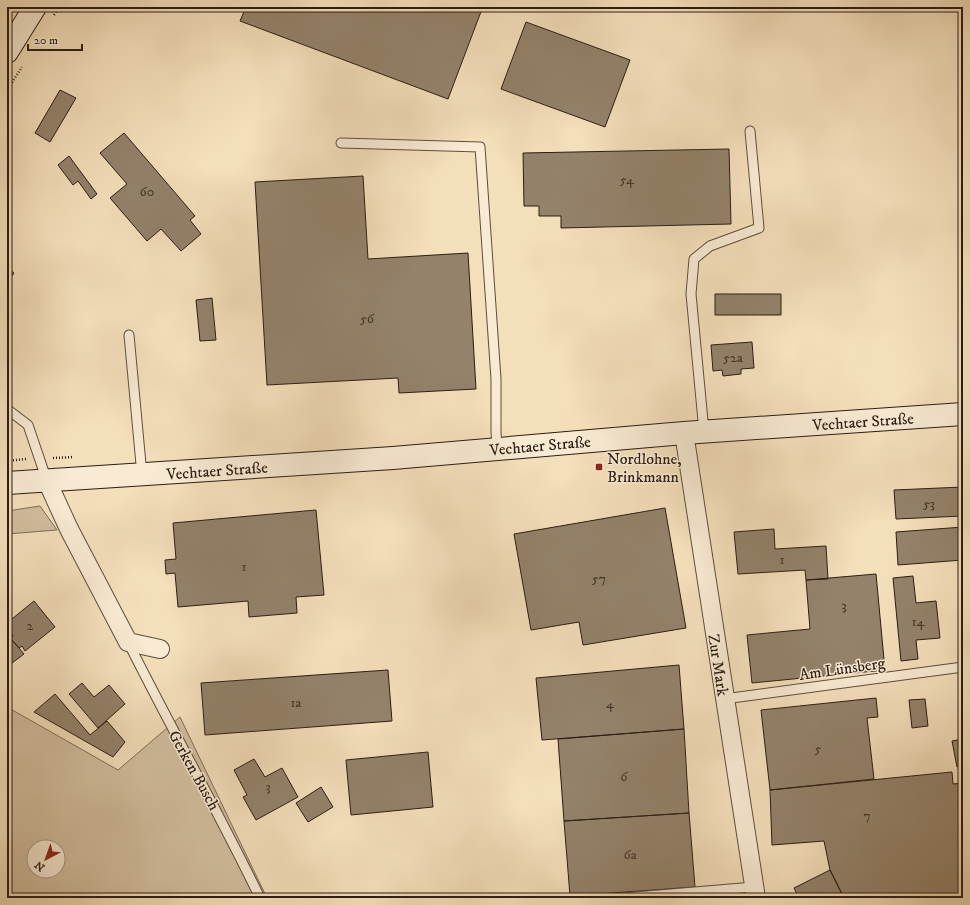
<svg xmlns="http://www.w3.org/2000/svg" width="970" height="905" font-family="'IM FELL DW Pica',serif">
<style>
.green{fill:#d2be9f;stroke:#7e6e5a;fill-rule:evenodd}
.building{fill:#94826b;stroke:#2b1d14}
.lines{fill:none;stroke-linecap:round;stroke-linejoin:round}
.service-casing{stroke:#5d4e3e;stroke-width:11}
.minor-casing{stroke:#5d4e3e;stroke-width:20}
.secondary-casing{stroke:#2b1d14;stroke-width:24}
.path{stroke:#2b1d14;stroke-width:2.5;stroke-dasharray:1 2;stroke-linecap:butt}
.service{stroke:#f8ead3;stroke-width:9}
.minor{stroke:#f8ead3;stroke-width:18}
.secondary{stroke:#f8ead3;stroke-width:22}
.poi-dot{fill:#8f2418;stroke:#f8ead3;stroke-width:1.5}
.labels{text-anchor:middle;stroke-width:3;stroke-linejoin:round;paint-order:stroke}
.number-label{font-size:14px;fill:#45362a}
.street-label{font-size:16px;fill:#2b1d14;stroke:#f8ead3}
.poi-label{font-size:16px;fill:#2b1d14;stroke:#f8ead3;text-anchor:start}
</style>
<rect width="100%" height="100%" fill="#f4dfbb"/>
<filter id="stains"><feTurbulence type="fractalNoise" baseFrequency=".005" numOctaves="4"/><feColorMatrix values="0 0 0 0 .2 0 0 0 0 .09 0 0 0 0 .02 0 0 0 .5 -.17"/></filter>
<radialGradient id="worn" r=".72"><stop offset=".6" stop-color="#630" stop-opacity="0"/><stop offset="1" stop-color="#630" stop-opacity=".3"/></radialGradient>
<path class="green" d="M40,506L57,530L7,534V511Z
M7,707L118,770L180,717L267,898H7ZM34,847H58V871H34Z"/>
<path class="building" d="M246,7H477L482,9L448,99L240,21Z
M526,22L630,60L605,127L501,89Z
M60,90L76,98L50,142L35,133Z
M124,133L195,216L190,220L201,234L181,251L161,229L147,241L110,198L127,184L100,153Z
M729,149L731,224L561,228V216H539V206H524L523,153Z
M69,156L97,194L91,199L78,181L73,185L58,165Z
M363,176L368,259L468,253L476,389L399,393L398,378L267,385L255,182Z
M7,267L14,273L7,283Z
M715,294H781V315H715Z
M212,298L216,340L200,341L196,300Z
M752,342L754,368L741,369V374L723,376L722,370L713,371L711,345Z
M963,487V516L896,519L894,490Z
M665,508L686,628L583,645L579,622L531,630L514,534Z
M316,510L324,595L296,597L297,613L249,617L248,601L178,607L175,573L166,574L165,560L176,559L173,523Z
M963,527V560L898,565L896,532Z
M774,529L775,549L826,546L828,579L806,580L805,570L738,574L734,532Z
M876,574L885,670L752,683L747,635L810,629L806,580Z
M913,576L916,603L936,601L940,638L916,640L918,659L901,661L893,578Z
M34,601L55,627L25,651L22,646L19,648L10,638L13,636L7,628V623Z
M7,634L24,654L12,663L10,660L7,663Z
M679,665L684,729L542,740L536,678Z
M388,670L392,721L205,735L201,683Z
M82,683L94,697L109,685L125,704L98,728L69,694Z
M55,694L90,735L107,721L125,742L113,757L34,712Z
M876,698L878,717L867,718L874,779L770,790L761,710Z
M925,699L928,726L912,728L909,700Z
M684,729L689,813L564,821L558,739Z
M963,739V766L957,767L952,741Z
M428,752L433,807L351,815L346,760Z
M254,759L265,777L282,768L298,797L256,820L243,797L247,795L234,770Z
M952,772L953,784L963,783V898H844L830,870L824,841L772,845L770,790Z
M321,787L333,807L308,822L296,803Z
M689,813L695,887L570,896L564,821Z
M830,870L844,898H799L794,888Z"/>
<g class="lines">
<defs>
<path id="service" d="M341,143L480,147L496,379V432L497,449
M129,335L142,475
M7,409L28,425L47,481
M708,431L703,421L691,294L694,259L710,246L759,228L750,131
M128,642C171,728 218,811 260,898
M724,699L963,667
M623,898L754,887"/>
<path id="minor" d="M684,433L756,898
M47,481L69,529L128,642L160,649"/>
<path id="secondary" d="M7,52L35,7
M7,483L393,458L684,433L963,414"/>
</defs>
<use href="#service" class="service-casing"/>
<use href="#minor" class="minor-casing"/>
<use href="#secondary" class="secondary-casing"/>
<path class="path" d="M54,15L59,7
M7,90L22,67
M53,458L74,457
M7,461L26,459"/>
<use href="#service" class="service"/>
<use href="#minor" class="minor"/>
<use href="#secondary" class="secondary"/>
</g>
<rect class="poi-dot" x="595" y="463" width="8" height="8" rx="2"/>
<g class="labels">
<g class="number-label">
<text x="627" y="184">54</text>
<text x="147" y="196">60</text>
<text x="367" y="323">56</text>
<text x="733" y="362">52a</text>
<text x="929" y="508">53</text>
<text x="782" y="564">1</text>
<text x="244" y="571">1</text>
<text x="599" y="583">57</text>
<text x="844" y="610">3</text>
<text x="918" y="626">14</text>
<text x="30" y="630">2</text>
<text x="296" y="707">1a</text>
<text x="610" y="708">4</text>
<text x="818" y="753">5</text>
<text x="624" y="781">6</text>
<text x="268" y="791">3</text>
<text x="867" y="820">7</text>
<text x="630" y="859">6a</text>
</g>
<g class="street-label">
<text transform="translate(863 421) rotate(-4)" y="6">Vechtaer Straße</text>
<text transform="translate(540 445) rotate(-5)" y="6">Vechtaer Straße</text>
<text transform="translate(217 470) rotate(-4)" y="6">Vechtaer Straße</text>
<text transform="translate(719 665) rotate(81)" y="6">Zur Mark</text>
<text transform="translate(842 668) rotate(-8)" y="6">Am Lünsberg</text>
<text transform="translate(195 770) rotate(61)" y="6">Gerken Busch</text>
</g>
<g class="poi-label">
<text x="607" y="464">Nordlohne,<tspan x="607" dy="18">Brinkmann</tspan></text>
</g>
</g>
<rect width="970" height="905" fill="none" stroke="#f4dfbb" stroke-width="24"/>
<rect x="8" y="8" width="954" height="889" fill="none" stroke="#2b1d14" stroke-width="2"/>
<rect x="12" y="12" width="946" height="881" fill="none" stroke="#2b1d14"/>
<g transform="translate(46 859) rotate(221)"><circle r="19" fill="#f8ead3" stroke="#a69887"/>
<path d="M0-3L7 15L0 10L-7 15Z" fill="#8f2418"/>
<text y="-6" font-size="11" font-weight="bold" text-anchor="middle" fill="#2b1d14">N</text>
</g>
<path d="M28 44v6h54v-6" fill="none" stroke="#2b1d14" stroke-width="2"/>
<text x="34" y="44" font-size="12" fill="#2b1d14" stroke="#f8ead3" stroke-width="3" paint-order="stroke">20 m</text>
<rect width="100%" height="100%" filter="url(#stains)"/>
<rect width="100%" height="100%" fill="url(#worn)"/>
</svg>
